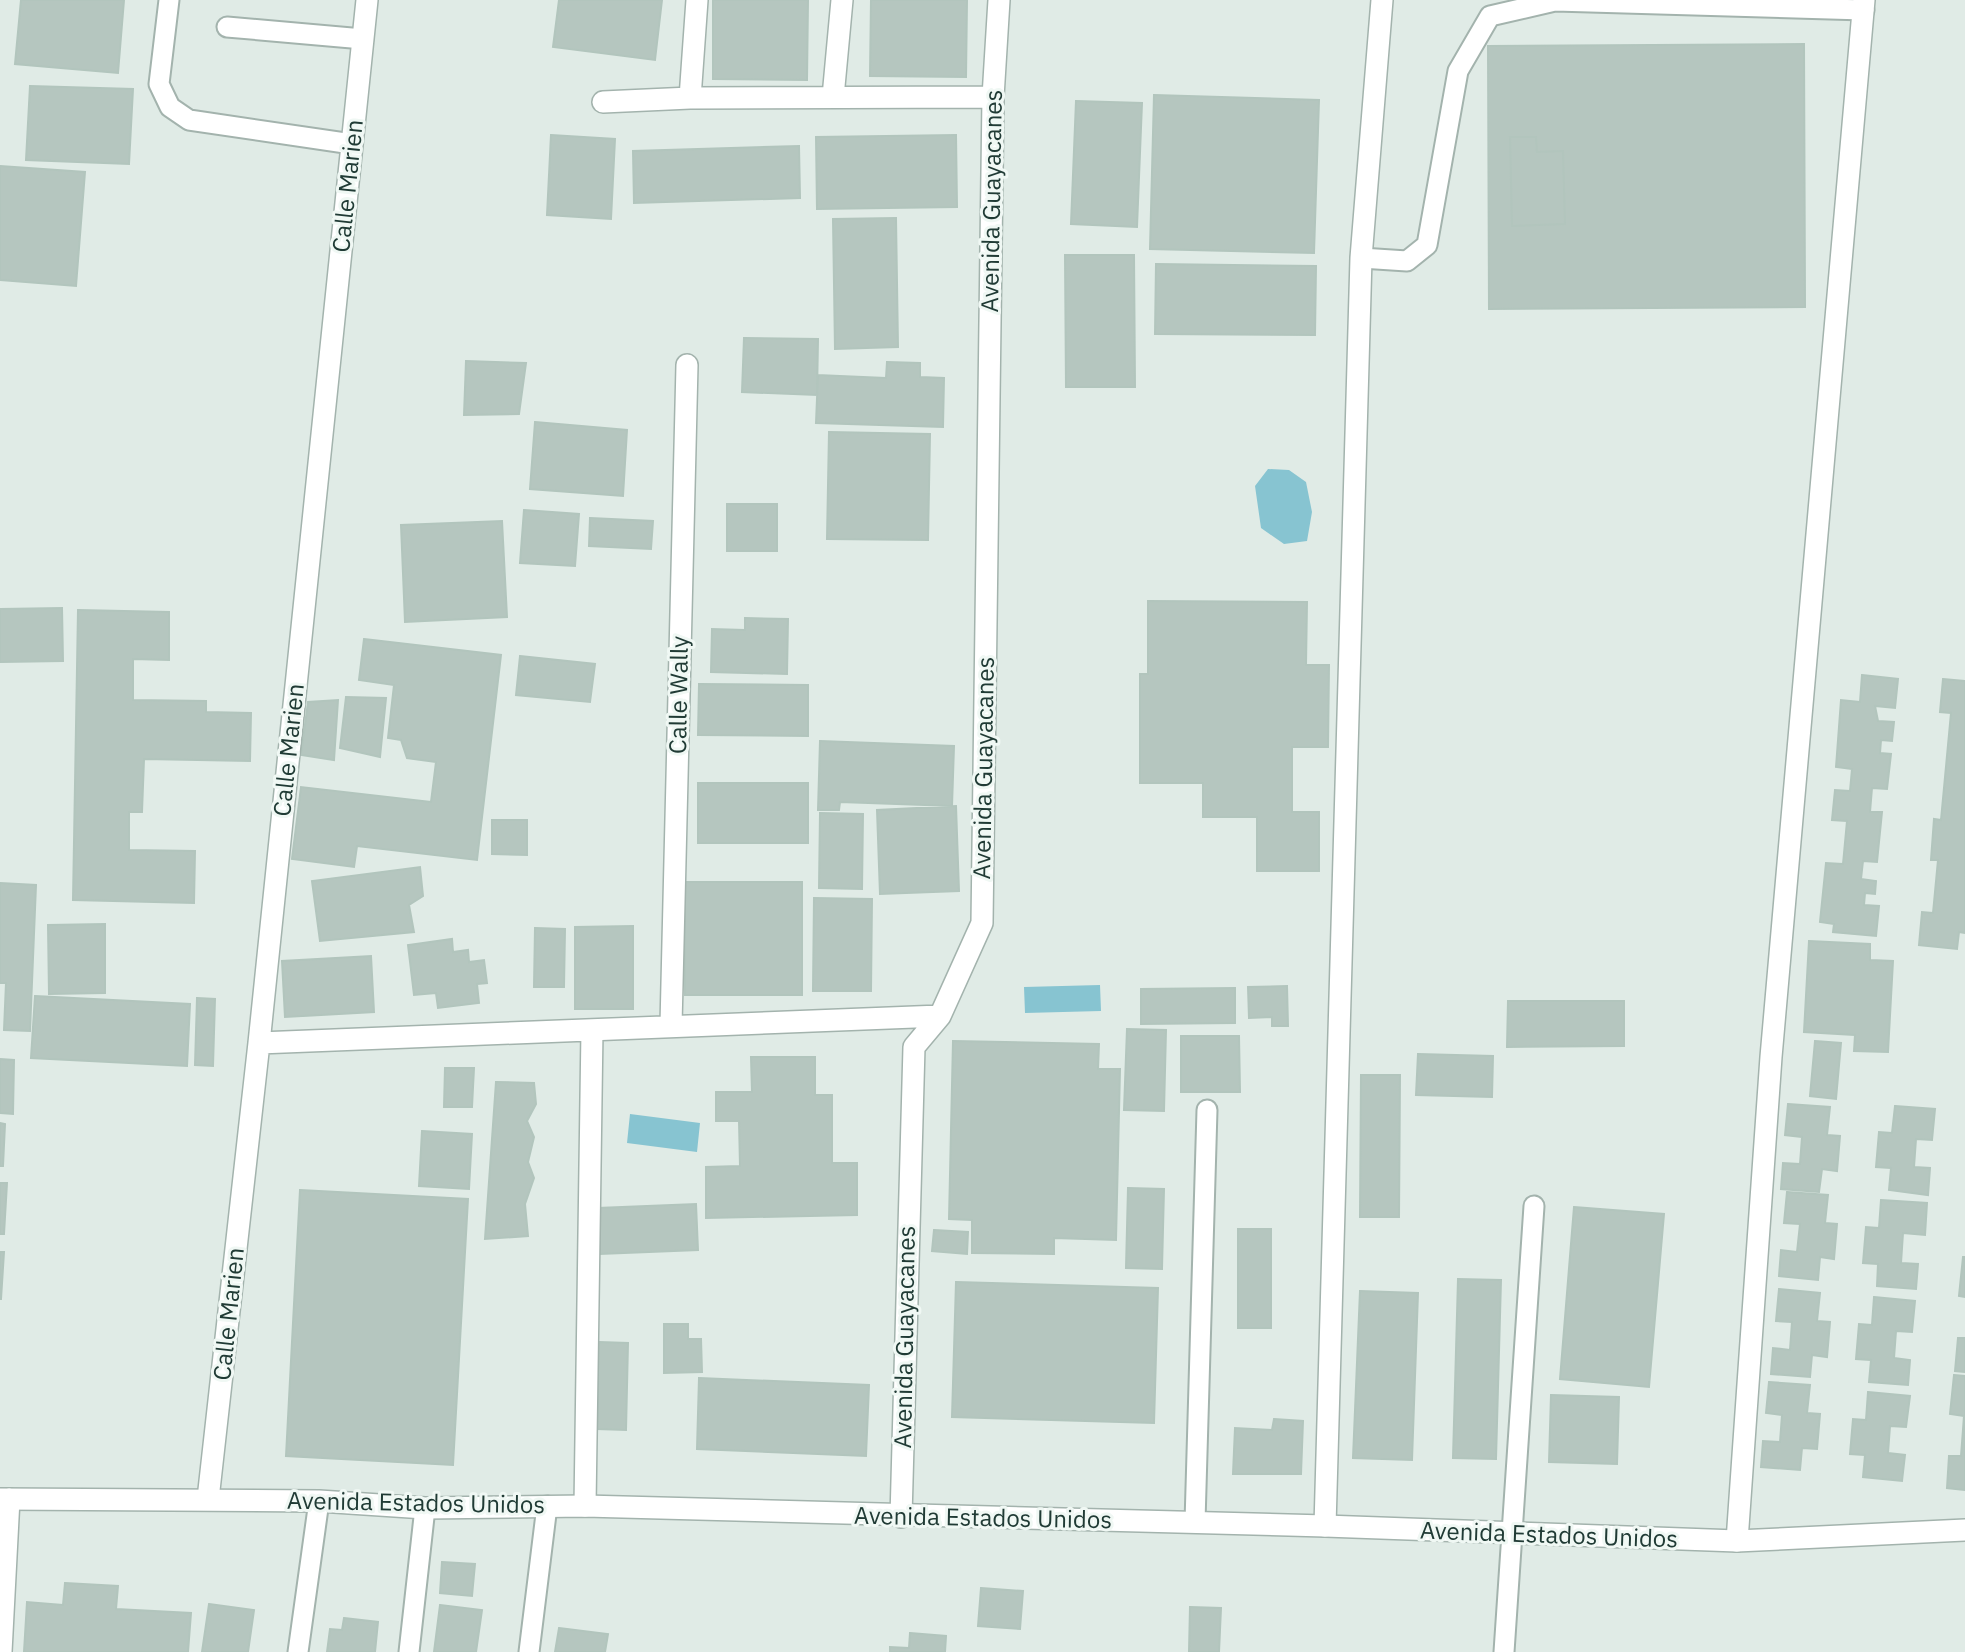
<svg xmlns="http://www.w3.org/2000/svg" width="1965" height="1652" font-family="'IBM Plex Sans',sans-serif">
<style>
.water{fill:#87c4d1}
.building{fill:#b5c6bf;stroke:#b2c5bd;stroke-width:2}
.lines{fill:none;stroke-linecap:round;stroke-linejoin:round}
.service-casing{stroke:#a3b3ad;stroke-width:23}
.minor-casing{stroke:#a3b3ad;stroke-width:24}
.tertiary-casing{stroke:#a3b3ad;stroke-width:24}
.service{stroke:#fff;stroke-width:19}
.minor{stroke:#fff;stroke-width:21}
.tertiary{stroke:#fff;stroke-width:21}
.labels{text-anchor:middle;stroke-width:6;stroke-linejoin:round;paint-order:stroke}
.street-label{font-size:24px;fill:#203b35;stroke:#f0f8f4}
</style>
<rect width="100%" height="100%" fill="#e0ebe6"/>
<path class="water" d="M1268,469L1289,470L1306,482L1312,512L1307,541L1284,544L1261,528L1255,486Z
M1100,985L1101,1011L1025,1013L1024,987Z
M630,1114L700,1123L697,1152L627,1143Z"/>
<path class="building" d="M21,0H124L118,73L15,64Z
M559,0H662L655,60L553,47Z
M713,0H808L807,80L713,79Z
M871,0H967L966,77L870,76Z
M1804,44L1805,307L1489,309L1488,46Z
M30,86L133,89L129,164L26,160Z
M1154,95L1319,100L1314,253L1150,249Z
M1076,101L1142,103L1137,227L1071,224Z
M551,135L615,139L611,219L547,215Z
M956,135L957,207L817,209L816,137Z
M1510,137H1536L1537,152L1563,151L1565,224L1512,226Z
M799,146L800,198L634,203L633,151Z
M0,166L85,172L76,286L0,280Z
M896,218L898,347L835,349L833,219Z
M1065,255H1134L1135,387H1066Z
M1156,264L1316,266L1315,335L1155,334Z
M744,338L818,339L817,395L742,392Z
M466,361L526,363L519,414L464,415Z
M887,362L920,363V377L944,378L943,427L816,423L818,375L886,378Z
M535,422L627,430L623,496L530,489Z
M829,432L930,434L928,540L827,539Z
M727,504H777V551H727Z
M524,510L579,514L575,566L520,563Z
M590,518L653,521L651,549L589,546Z
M502,521L507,617L405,622L401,525Z
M1148,601L1307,602L1306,665H1329L1328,747H1292V812H1319V871H1257V817H1203V783H1140V674H1148Z
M62,608L63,661L0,662V609Z
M78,610L169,612V660L133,659V700L206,701V712L251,713L250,761L144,759L142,812H129V850L195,851L194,903L73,900Z
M745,618L788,619L787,674L711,672L712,629L745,630Z
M364,639L501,655L477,860L357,846L354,867L292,859L301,787L431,802L436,762L407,758L401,740L388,738L394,685L359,680Z
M520,656L595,664L590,702L516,695Z
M1862,675L1898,679L1895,708L1875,706L1878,721L1894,722L1892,741L1881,740L1880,753L1891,754L1887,789L1872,788L1870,812H1882L1877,862L1863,861L1861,879L1876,881L1875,894L1865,893L1864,905L1879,906L1876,936L1833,932L1834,924L1820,922L1826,863L1843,864L1847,821L1832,820L1835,790L1850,791L1852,769L1836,767L1841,700L1860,702Z
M1943,679L1965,681V933L1959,932L1957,949L1919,945L1922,912L1933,913L1938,860H1931L1934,819L1941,820L1951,713L1940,712Z
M699,684L808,685V736L698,735Z
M346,697L386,698L380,757L340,748Z
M338,700L334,760L301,755L308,702Z
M820,741L954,746L952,806L840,802L839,810H818Z
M698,783H808V843H698Z
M956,806L959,891L880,894L877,810Z
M820,813L863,814L862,889L819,888Z
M492,820H527V855L492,854Z
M420,867L423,896L409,905L414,932L320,941L312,881Z
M685,882H802V995H685Z
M0,883L36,885L30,1031L4,1030L6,983H0Z
M814,898L872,899L871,991H813Z
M105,924V993L49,994L48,925Z
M633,926V1009H575V927Z
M535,928L565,929L564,987H534Z
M452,939L453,952L468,950L469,962L484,960L487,983L477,984L479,1003L438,1008L436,993L414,995L408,945Z
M1809,941L1870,944V960L1893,961L1888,1052L1854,1051L1855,1035L1804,1032Z
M371,956L374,1012L285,1017L282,961Z
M1287,986L1288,1026H1272V1017L1249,1018L1248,987Z
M1235,988V1023L1141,1024V989Z
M35,996L190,1004L187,1066L31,1058Z
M197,998L215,999L213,1066L195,1065Z
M1508,1001H1624V1046L1507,1047Z
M1127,1029L1166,1030L1164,1111L1124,1110Z
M1181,1036H1239L1240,1092H1181Z
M953,1041L1099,1044L1098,1069H1120L1116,1240L1054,1238V1254L972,1253V1220L949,1219Z
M1815,1041L1841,1043L1836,1099L1810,1096Z
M1418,1054L1493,1056L1492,1097L1416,1095Z
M751,1057H815V1095H832V1163H857V1215L706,1218V1167L740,1166L739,1121H716V1092H752Z
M0,1059L14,1060L13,1114L0,1113Z
M445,1068H474L472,1107H444Z
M1361,1075H1400L1399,1217H1360Z
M496,1082L534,1083L536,1104L527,1121L534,1137L528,1162L534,1178L525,1204L528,1236L485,1239Z
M1788,1104L1830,1107L1827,1135L1840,1136L1837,1171L1822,1169L1819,1192L1781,1189L1783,1163L1800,1164L1802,1137L1785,1135Z
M1895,1106L1935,1109L1932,1140L1916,1139L1914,1167L1930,1168L1928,1195L1889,1190L1891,1168L1876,1167L1879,1132L1892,1133Z
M0,1123L5,1124L3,1166H0Z
M422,1131L472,1134L469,1189L419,1186Z
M0,1183H7L4,1234H0Z
M1128,1188L1164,1189L1162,1269L1126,1268Z
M300,1190L468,1199L453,1465L286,1456Z
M1787,1192L1828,1195L1825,1223L1837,1224L1834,1259L1820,1257L1818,1280L1779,1276L1781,1250L1797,1252L1800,1224L1784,1223Z
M1881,1200L1927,1203L1925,1235L1903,1233L1901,1263L1918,1264L1916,1289L1877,1286L1878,1264L1863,1263L1866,1227L1879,1228Z
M696,1204L698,1250L600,1254L598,1208Z
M1574,1207L1664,1214L1649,1387L1560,1379Z
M1238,1229H1271V1328H1238Z
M934,1230L968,1232L967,1254L932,1251Z
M0,1252H4L1,1299H0Z
M1963,1257H1965V1297L1959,1296Z
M1458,1279L1501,1280L1496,1459L1453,1458Z
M956,1282L1158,1288L1154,1423L952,1417Z
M1779,1289L1820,1293L1817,1321L1830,1322L1827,1357L1812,1355L1810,1377L1771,1374L1773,1348L1790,1350L1792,1322L1776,1321Z
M1360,1291L1418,1293L1412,1460L1353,1458Z
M1874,1297L1915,1301L1912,1332L1896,1331L1894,1358L1910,1360L1908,1385L1869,1382L1871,1360L1856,1359L1859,1324L1872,1325Z
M664,1324H688V1339H701L702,1372L664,1373Z
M1958,1338H1965V1372L1955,1371Z
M599,1342L628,1343L626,1430L597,1429Z
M1954,1375L1965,1376V1490L1947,1488L1949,1456H1961L1964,1416L1950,1414Z
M699,1378L869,1385L866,1456L697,1449Z
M1769,1382L1810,1385L1807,1413L1820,1414L1817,1449L1802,1448L1800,1470L1761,1467L1763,1441L1780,1442L1782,1415L1766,1413Z
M1868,1392L1910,1396L1906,1427L1890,1426L1888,1453L1905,1455L1902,1481L1863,1477L1865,1455L1850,1454L1853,1419L1866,1420Z
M1551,1395L1619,1397L1617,1464L1549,1462Z
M1274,1419L1303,1421L1301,1474H1233L1235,1428L1272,1430Z
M442,1562L475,1564L472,1596L440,1593Z
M65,1583L118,1586L116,1609L191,1613L188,1652H24L27,1602L63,1605Z
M981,1588L1023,1591L1020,1629L978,1626Z
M209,1604L254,1610L248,1652H202Z
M440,1605L482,1610L476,1652H434Z
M1190,1607L1221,1608L1219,1652H1189Z
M344,1618L378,1622L375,1652H327L330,1629L342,1630Z
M559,1628L608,1634L605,1652H555Z
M910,1633L946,1636L945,1652H890V1647L909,1648Z"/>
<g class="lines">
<defs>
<path id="service" d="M169,0L159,84L170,107L189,120L352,144
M227,27L363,39
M1361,258L1407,261L1427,245L1458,71L1490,16L1555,1L1864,10
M1195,1522L1207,1110
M298,1652L319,1501
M409,1652L425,1508
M529,1652L547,1506
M1504,1652L1534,1206"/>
<path id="minor" d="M833,97L842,0
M690,98L697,0
M603,102L690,98L993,97
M671,1025L687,365
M259,1043L940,1016
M208,1499L259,1043L367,0
M585,1506L592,1030
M901,1517L914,1047L940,1016L982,923L993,97L999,0
M1325,1526L1361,258L1382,0
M1737,1541L1771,1057L1864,0
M1,1652L9,1499"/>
<path id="tertiary" d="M0,1499L319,1501L425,1508L585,1506L1325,1526L1737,1541L1965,1530"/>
</defs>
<use href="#service" class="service-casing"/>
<use href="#minor" class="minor-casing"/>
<use href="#tertiary" class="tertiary-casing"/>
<use href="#service" class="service"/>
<use href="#minor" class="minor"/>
<use href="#tertiary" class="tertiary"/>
</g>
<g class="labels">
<g class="street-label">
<text transform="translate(348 186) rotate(-84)" y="8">Calle Marien</text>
<text transform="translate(992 201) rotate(-89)" y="8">Avenida Guayacanes</text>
<text transform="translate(679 695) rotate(-89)" y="8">Calle Wally</text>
<text transform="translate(289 750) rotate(-84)" y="8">Calle Marien</text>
<text transform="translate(984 768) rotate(-89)" y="8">Avenida Guayacanes</text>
<text transform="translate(229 1314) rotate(-84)" y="8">Calle Marien</text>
<text transform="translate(905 1337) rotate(-89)" y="8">Avenida Guayacanes</text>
<text transform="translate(416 1503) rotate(1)" y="8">Avenida Estados Unidos</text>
<text transform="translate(983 1518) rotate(1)" y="8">Avenida Estados Unidos</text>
<text transform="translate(1549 1535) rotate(2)" y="8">Avenida Estados Unidos</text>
</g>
</g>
</svg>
